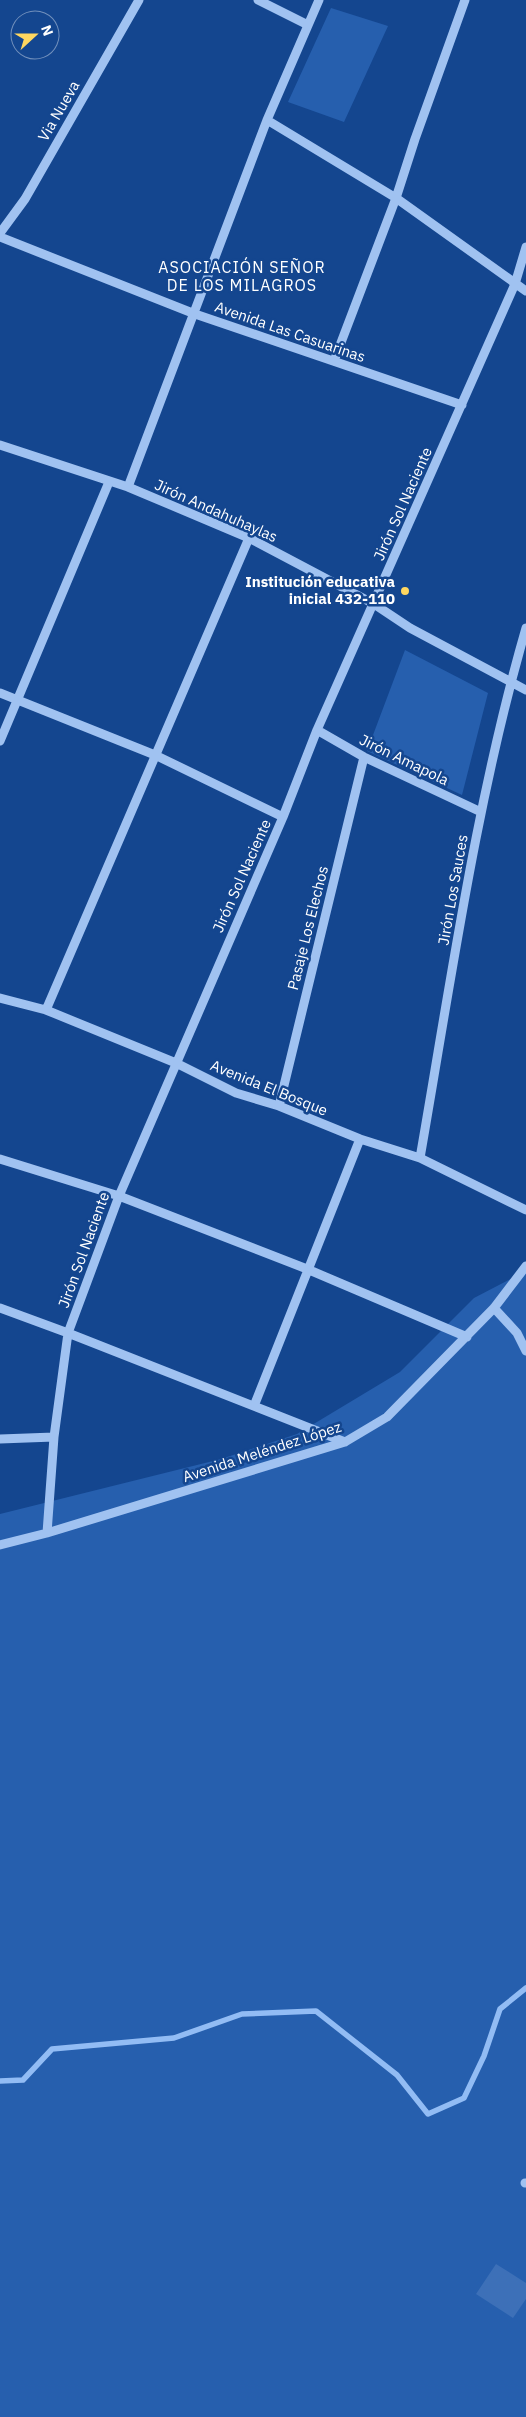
<svg xmlns="http://www.w3.org/2000/svg" width="526" height="2417" font-family="'IBM Plex Sans',sans-serif">
<style>
.green{fill:#265fae}
.lines{fill:none;stroke-linecap:round;stroke-linejoin:round}
.stream{stroke:#92bcf4;stroke-width:5.5}
.building{fill:#3d70b8}
.minor{stroke:#a0c2f1;stroke-width:9}
.poi-dot{fill:#ffd760;stroke:#14468f;stroke-width:2}
.labels{text-anchor:middle;stroke-width:5;stroke-linejoin:round;paint-order:stroke}
.street-label{font-size:15px;fill:#fff;stroke:#14468f}
.poi-label{font-size:15px;font-weight:bold;fill:#fff;stroke:#14468f;text-anchor:end}
.neighbourhood-label{font-size:16px;letter-spacing:1px;fill:#fff;stroke:#14468f}
</style>
<rect width="100%" height="100%" fill="#14468f"/>
<path class="green" d="M331,8L388,26L344,122L288,102Z
M405,650L488,693L462,795L367,751Z
M526,1271V2417H0V1514L221,1459L297,1434L400,1372L474,1298Z"/>
<g class="lines">
<path class="stream" d="M0,2081L23,2080L52,2049L174,2038L242,2014L316,2011L397,2075L428,2114L464,2098L484,2056L500,2009L526,1988"/>
</g>
<path class="building" d="M496,2264L526,2283V2299L513,2318L476,2294Z"/>
<g class="lines">
<path class="minor" d="M258,0L308,25
M267,120L396,198L526,291
M0,233L25,199L139,0
M0,237L195,314L462,405
M334,361L396,198L415,139L465,0
M0,445L128,487L249,538L374,604L410,628L526,690
M128,487L267,120L319,0
M0,693L155,755L283,817
M317,730L364,757L481,812
M0,741L109,482
M0,998L46,1010L176,1063L236,1093L279,1106L360,1139L420,1158L526,1210
M46,1010L249,538
M279,1106L364,757
M420,1158C451,981 476,801 526,628
M0,1159L119,1196L307,1269L467,1337
M0,1308L68,1333L345,1442
M494,1308L517,1333L526,1351
M254,1406L360,1139
M0,1439L54,1437
M47,1533L54,1437L68,1333L119,1196L283,817L317,730L515,284L526,247
M0,1545L47,1533L345,1442L387,1417L494,1308L526,1266
M525,2183H526"/>
</g>
<circle class="poi-dot" cx="405" cy="591" r="5"/>
<g class="labels">
<g class="street-label">
<text transform="translate(59 111) rotate(-60)" y="5">Via Nueva</text>
<text transform="translate(290 332) rotate(19)" y="5">Avenida Las Casuarinas</text>
<text transform="translate(403 504) rotate(-66)" y="5">Jirón Sol Naciente</text>
<text transform="translate(216 511) rotate(24)" y="5">Jirón Andahuhaylas</text>
<text transform="translate(404 760) rotate(26)" y="5">Jirón Amapola</text>
<text transform="translate(242 876) rotate(-66)" y="5">Jirón Sol Naciente</text>
<text transform="translate(453 890) rotate(-80)" y="5">Jirón Los Sauces</text>
<text transform="translate(308 928) rotate(-76)" y="5">Pasaje Los Elechos</text>
<text transform="translate(269 1088) rotate(22)" y="5">Avenida El Bosque</text>
<text transform="translate(84 1250) rotate(-70)" y="5">Jirón Sol Naciente</text>
<text transform="translate(262 1452) rotate(-18)" y="5">Avenida Meléndez López</text>
</g>
<g class="poi-label">
<text x="395" y="587">Institución educativa<tspan x="395" dy="17">inicial 432-110</tspan></text>
</g>
<g class="neighbourhood-label">
<text x="242" y="273">ASOCIACIÓN SEÑOR<tspan x="242" dy="18">DE LOS MILAGROS</tspan></text>
</g>
</g>
<g transform="translate(35 35) rotate(69)"><circle r="24" fill="#14468f" stroke="#7290bc"/>
<path d="M0-4L9 19L0 12L-9 19Z" fill="#ffd760"/>
<text y="-8" font-size="14" font-weight="bold" text-anchor="middle" fill="#ffffff">N</text>
</g>
</svg>
